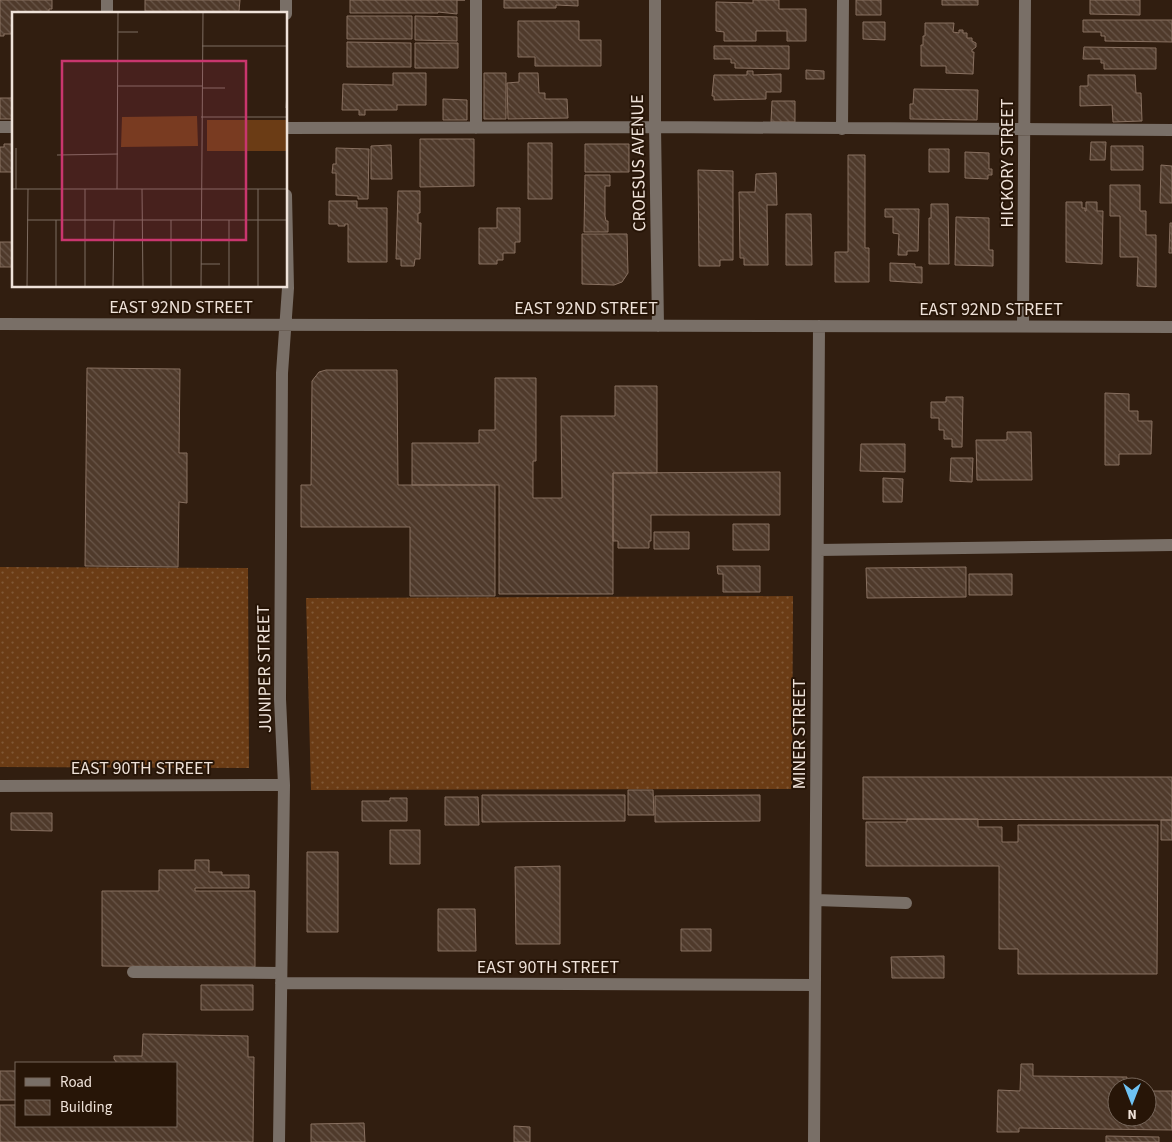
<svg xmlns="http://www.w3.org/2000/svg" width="1172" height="1142" font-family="'Source Sans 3',sans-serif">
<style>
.grass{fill:url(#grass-dots)}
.building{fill:url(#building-back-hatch);stroke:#887060}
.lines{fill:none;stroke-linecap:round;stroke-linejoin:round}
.minor{stroke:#796f67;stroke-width:12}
.labels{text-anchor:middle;stroke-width:4;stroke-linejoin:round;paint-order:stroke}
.street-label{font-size:18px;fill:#efe2d9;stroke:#271507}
.inset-road{fill:none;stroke:#7d6c60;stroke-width:1}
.view{fill:#c9366e;fill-opacity:0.15;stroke:#c9366e;stroke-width:2.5}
.inset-edge{fill:none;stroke:#efe2d9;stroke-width:2.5}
</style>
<defs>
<pattern id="grass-dots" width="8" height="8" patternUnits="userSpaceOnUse" patternTransform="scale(1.25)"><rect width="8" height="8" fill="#6b3c15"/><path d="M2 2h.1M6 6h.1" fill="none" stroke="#805836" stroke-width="1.8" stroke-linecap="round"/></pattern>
<pattern id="building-back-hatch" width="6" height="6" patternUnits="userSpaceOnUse" patternTransform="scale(1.25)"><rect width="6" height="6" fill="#4f3a2b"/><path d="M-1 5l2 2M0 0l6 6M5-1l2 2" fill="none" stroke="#695649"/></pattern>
</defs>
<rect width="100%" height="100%" fill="#311e10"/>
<path class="grass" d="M0,567L248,568L249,768L0,767Z
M793,596L792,789L311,790L306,598Z"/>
<path class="building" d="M0,0H52V9H49V14H14V34H4V36H0Z
M145,0H240L239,11H145Z
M350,0H465H457V14L438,12V13H350Z
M504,0H578V6L556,5V8H504Z
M753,0H779V9H806V41H787V31H756V41H724V32L716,31V2L753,3Z
M856,0H881V15H856Z
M942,0H978V5H942Z
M1090,0H1140V15L1090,14Z
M347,16H412V39H347Z
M415,16L457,17V41L415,40Z
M1083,20H1172V42L1105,41V36H1101V32H1083Z
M518,21H579V40H601V66H535V57H518Z
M863,22H885V40L863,39Z
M925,23H954L953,32L959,33V30H963V33H967V38H972V41L976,43V47L972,50V52H974L973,74L946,73V66H921V45H923V36H925Z
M347,42L411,43V67H347Z
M415,43H458V68H415Z
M714,46H789V69L735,68V63H731V59H714Z
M1084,47L1156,48V69H1104V63H1101V59H1083Z
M806,70L824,71V79H806Z
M747,71H753V75L781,74V92H766V99L714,100V96H712L714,75H747Z
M393,73H426V105H397V110H365V115H359V110H342L343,84L393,85Z
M484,73H506V119H484Z
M519,73H538L539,93H545V99H567L568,118L508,119L507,83L519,82Z
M1088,75H1135L1136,93H1141L1142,121L1113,122L1112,105L1080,106V86H1088Z
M914,89L978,90L977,120L910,119V104H913Z
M0,98H14V119H0Z
M443,99L467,100V120H443Z
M772,101H795V122H771Z
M420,139H474V186L420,187Z
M1091,142H1106L1105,160H1090Z
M528,143H552V199H528Z
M4,144H14V172H0V147H4Z
M585,144H629V172H585Z
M391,145L392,179H371V146Z
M1111,146H1143V170H1111Z
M336,148L369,149L368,199H358V196L336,195V173H332L333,164H336Z
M929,149H949V172H929Z
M965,152L989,153V169H992V175H988V179L965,178Z
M848,155H865V248H869V282H835V252H848Z
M1161,165L1172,166V203H1160Z
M698,170L733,171V260H720V266H699Z
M776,173L777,205H767L768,265H744V258H740L739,192H755L756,174Z
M585,175H610V186H605V216L606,221H608V232H584Z
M1110,185H1140V211H1146V235H1156V287L1137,286L1138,257H1120V216H1110Z
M398,191H420V213H418V223H421L420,259H415L414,266H401V259H396Z
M329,201H357V208H387V262H348V224H345V226H338V224H329Z
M1066,202H1082V208H1085V211H1086V202H1097V211H1103L1102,264L1066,262Z
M931,204H948L949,264H929V218H931Z
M497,208H520V242H515V253H503V260H497V264H479V228H497Z
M885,209H919L918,251H907V255H898L899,234L893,233V217H885Z
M786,214H811L812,265H786Z
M956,217L989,218V250H993V266L955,265Z
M1170,223H1172V253H1169Z
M582,234H627L628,273L622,282L614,285L582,284Z
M0,242H14V267H0Z
M890,263L915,264V267H922V283L890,281Z
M87,368L180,369L179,453H187V503L179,502L178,567L85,566Z
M326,370H397L398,485H495V596H410V527H301V485H311L312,381L319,372Z
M495,378H536V461H533V498H562L561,416H615V386H657V473H613V594H499V485H412V443H479V430H495Z
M1105,393L1129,394V411H1138V421H1152L1151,454H1119V465H1105Z
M946,397H963L962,447H952V439H944V430H939V418H931V402H946Z
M1007,432H1031L1032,480H977L976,440H1007Z
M861,444H905V472L860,471Z
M951,458H973L972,482L950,481Z
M780,472V515H651V541H649V548H618V541H613V473Z
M883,478L903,479L902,502H883Z
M733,524H769V550H733Z
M654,532H689V549H654Z
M717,566H760V592H723V574H718Z
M966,567V597L867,598L866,568Z
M969,574H1012V595H969Z
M863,777H1172V820L863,819Z
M628,790H653L654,815H628Z
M482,795H625V821L482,822Z
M760,795V821L655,822V796Z
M445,797H478L479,825H445Z
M390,798H407V821H362V801H390Z
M11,813H52V831L11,830Z
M907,819H978V827H1002V842H1018V825H1158L1157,974H1018V949H999V866H866V822H907Z
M1161,820H1172V840H1161Z
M390,830H420V864H390Z
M307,852H338V932H307Z
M195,860H209V872H222V875H249V888H195V891H255V967L102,966V891H159V870H195Z
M560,866V944H516L515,867Z
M438,909H475L476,951H438Z
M681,929H711V951H681Z
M944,956V978H892L891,957Z
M201,985H253V1010H201Z
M143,1034L248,1036V1057H254L253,1142H0V1105H16V1126H176V1063H117L114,1059V1056H142Z
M1021,1064H1033V1076L1127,1077L1126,1087H1117V1117H1147V1091H1172V1130L1019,1128V1132H997L998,1090L1020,1091Z
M0,1071H16V1100H0Z
M364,1123L365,1142H311V1124Z
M514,1126L530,1127V1142H514Z
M1106,1136L1159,1137V1142H1106Z"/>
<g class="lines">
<path class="minor" d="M476,0V128
M655,0V127L658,326
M107,14V0
M286,14V0
M0,127H14
M286,128L655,127L1172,130
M842,129L843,0
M0,324L1172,327
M1023,326L1025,0
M818,550L1172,545
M0,786L284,785
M816,900L906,903
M133,972L281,973
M281,983L815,985
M279,1142L284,785L280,699L282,373L288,288L286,195
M814,1142L819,326"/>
</g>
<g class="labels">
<g class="street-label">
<text transform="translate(638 163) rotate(-91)" y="6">CROESUS AVENUE</text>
<text transform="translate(1007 163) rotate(-90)" y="6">HICKORY STREET</text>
<text x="181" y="313">EAST 92ND STREET</text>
<text x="586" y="314">EAST 92ND STREET</text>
<text x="991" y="315">EAST 92ND STREET</text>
<text transform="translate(264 669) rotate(-91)" y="6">JUNIPER STREET</text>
<text transform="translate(799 734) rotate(-90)" y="6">MINER STREET</text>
<text x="142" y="774">EAST 90TH STREET</text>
<text x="548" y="973">EAST 90TH STREET</text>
</g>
</g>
<g transform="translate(12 12)">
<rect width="275" height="275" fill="#311e10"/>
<path d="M185,104L186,134L109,135L110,105ZM195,108H275V139H195Z" fill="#6b3c15"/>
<path class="inset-road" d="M106,20H126M190,34H275M106,74H190M190,76H213M274,96L275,79M189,105H275M45,143L106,142M0,177H275M4,177V136M105,177L106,0M130,177L131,275M15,208H275M159,208V275M189,252H208M15,275L16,177M44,275V208M73,275V177M101,275L102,208M189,275L191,0M217,275V208M246,275V177M275,275V208"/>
<path class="view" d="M50,49H234V228H50Z"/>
<rect width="275" height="275" class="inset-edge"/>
</g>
<rect x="15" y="1062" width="162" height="65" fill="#271507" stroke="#77675b"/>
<rect x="25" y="1078" width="25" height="8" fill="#796f67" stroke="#77675b"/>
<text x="60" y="1087" font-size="15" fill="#efe2d9">Road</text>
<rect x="25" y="1100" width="25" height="15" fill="url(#building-back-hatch)" stroke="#77675b"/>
<text x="60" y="1112" font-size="15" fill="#efe2d9">Building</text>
<g transform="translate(1132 1102) rotate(180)"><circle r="24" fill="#271507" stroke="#77675b"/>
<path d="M0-4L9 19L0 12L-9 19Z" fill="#6ec2f3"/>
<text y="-8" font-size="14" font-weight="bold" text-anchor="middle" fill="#efe2d9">N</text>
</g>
</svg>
